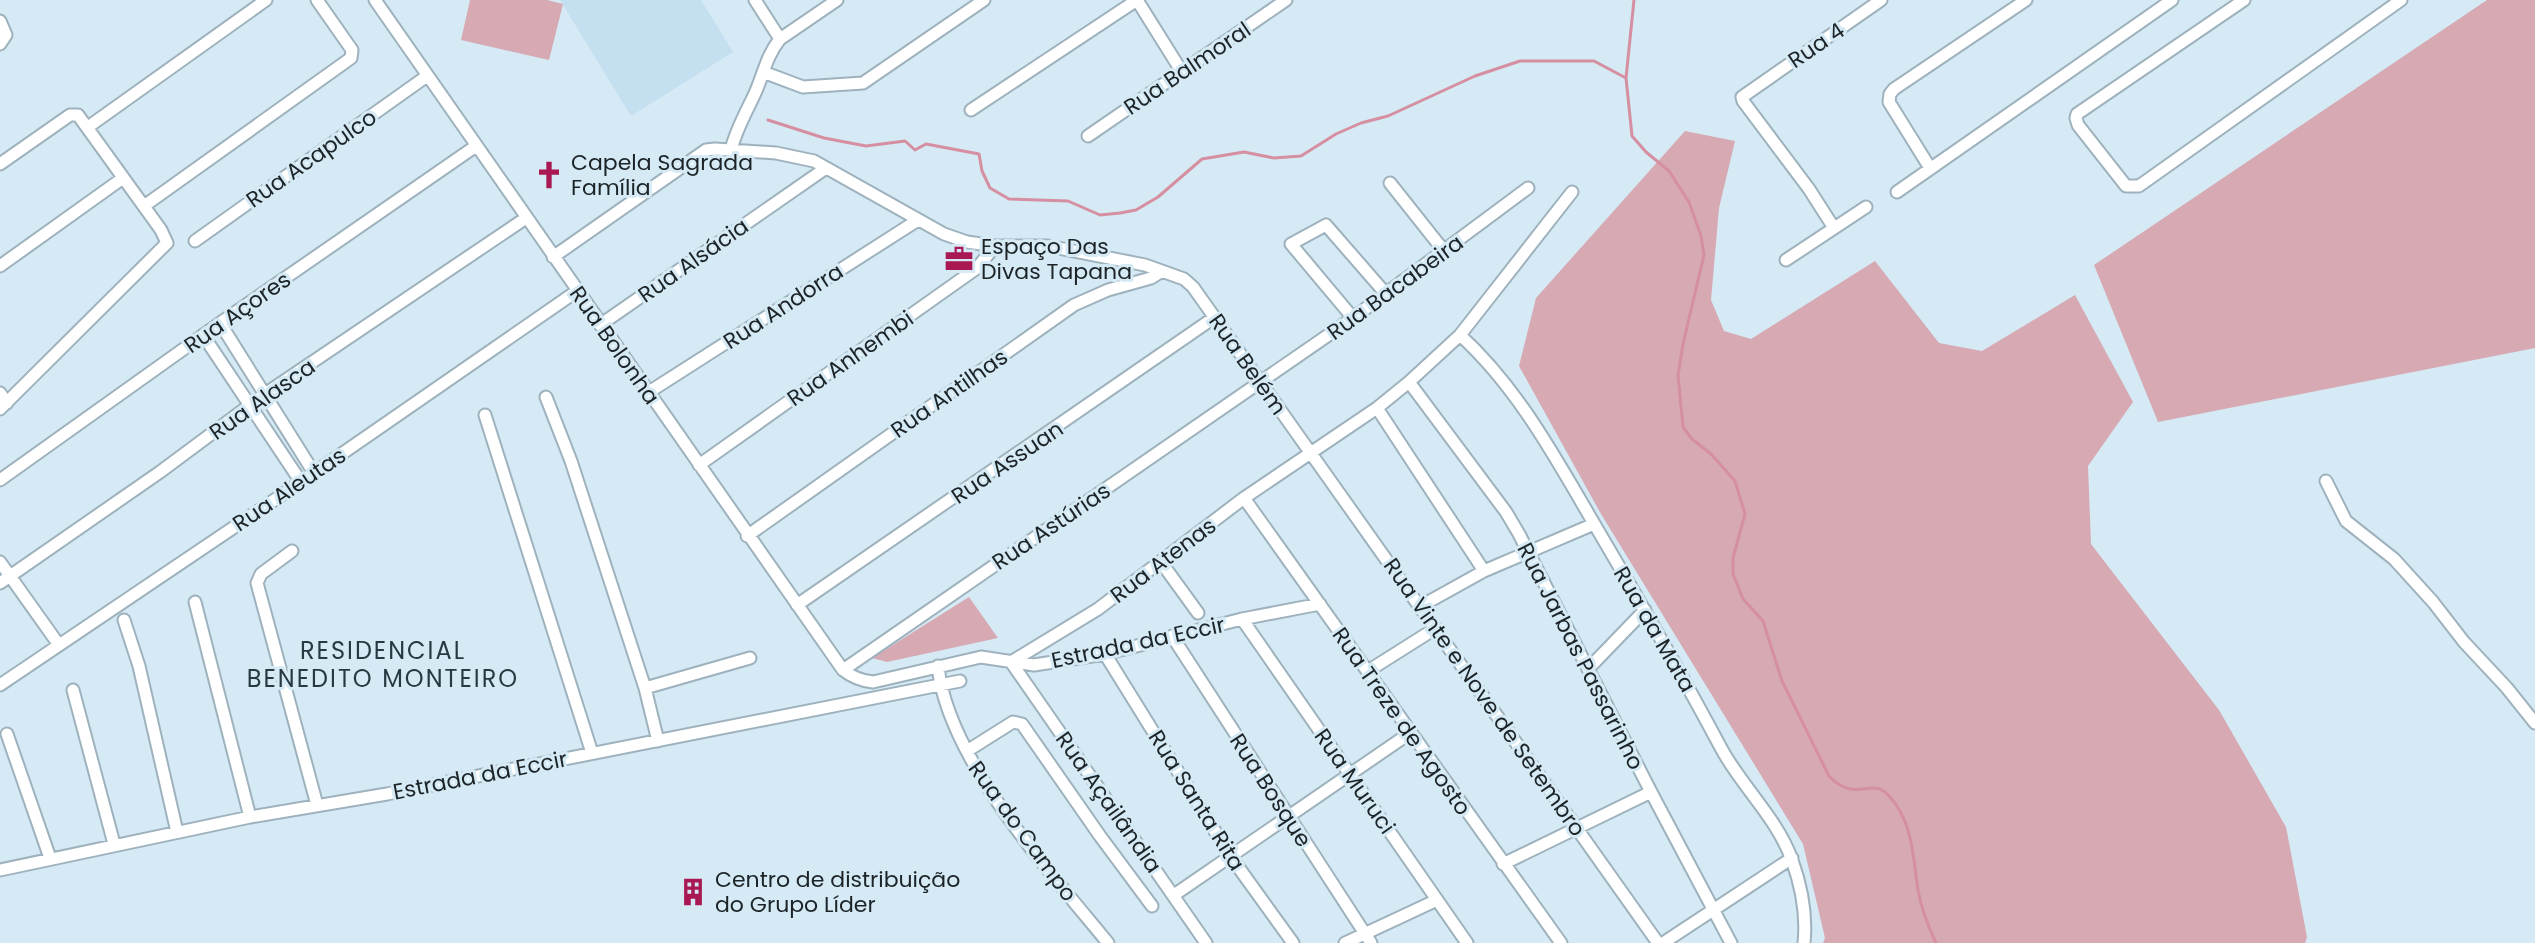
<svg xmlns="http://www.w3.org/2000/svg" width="2535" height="943" font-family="Poppins,sans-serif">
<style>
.built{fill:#c4e0f0}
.green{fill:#d6a9b3}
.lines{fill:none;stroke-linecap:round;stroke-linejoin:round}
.stream{stroke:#d58fa0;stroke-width:3}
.minor-casing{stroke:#9eb2bd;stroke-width:15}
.minor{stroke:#fff;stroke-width:11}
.labels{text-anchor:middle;stroke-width:6;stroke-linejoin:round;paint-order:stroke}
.street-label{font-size:22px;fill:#1c2428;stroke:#d5eaf5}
.poi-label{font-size:22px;fill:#1c2428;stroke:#d5eaf5;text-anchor:start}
.neighbourhood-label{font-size:24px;letter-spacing:2px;fill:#283942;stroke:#d5eaf5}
</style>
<rect width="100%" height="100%" fill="#d5eaf5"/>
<path class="built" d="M560,0H701L733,52L631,116Z"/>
<path class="green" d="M470,0H547L563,4L549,60L461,40Z
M2487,0H2535V348L2158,422L2094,265Z
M1685,131L1735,141L1719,208L1711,300L1724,331L1751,339L1875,261L1939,343L1982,351L2075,295L2133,402L2088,466L2091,544L2219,710L2286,827L2307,937L2305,943H1823L1825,938L1803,844L1601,514L1519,366L1536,298Z
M969,597L998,638L887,662L872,658Z"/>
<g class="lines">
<path class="stream" d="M1634,0L1626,78L1632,136L1646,152L1669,171L1689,202L1701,236L1704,255L1683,344L1678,375L1683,427L1692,439L1711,454L1735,481L1745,514L1733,558V574L1743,599L1763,621L1782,681L1829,776C1857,805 1871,775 1889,796C1913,821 1913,858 1918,890C1921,908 1928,926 1936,943
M768,120L824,138L866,146L905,141L915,150L926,144L979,154L982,171L990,188L1009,199L1068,201L1100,215L1120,213L1136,210L1158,197L1202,159L1244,152L1274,158L1301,156L1336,134L1361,123L1388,116L1475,76L1520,61H1594L1626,78"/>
<defs>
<path id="minor" d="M375,0L843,670C852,677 861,681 873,682L981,657L1034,665L1105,654L1242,619L1320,604
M2244,0L2077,114L2076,118L2078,125L2126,186H2139L2401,0
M0,21L6,35L0,44
M780,39L837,0
M763,72L803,87L863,83L984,0
M971,110L1137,0L1182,72
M88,127L266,0
M1088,136L1286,0
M731,150C736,129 747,111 756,91C764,72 767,55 780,39L755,0
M0,164L70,115H78L161,230L167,243L0,409
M1930,168L1889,102L1890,94L1894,89L2026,0
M1390,183L1444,251
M1897,192L2172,0
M144,206L351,58L352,50L317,0
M1834,228L1809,189L1743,101L1742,97L1881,0
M195,241L427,76
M553,257L706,150L715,149L776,153L814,161L944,234L967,242L995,246H1048L1145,265L1184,279L1193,287L1658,943
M1786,260L1866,207
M0,266L123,178
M1353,318L1291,244L1326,225L1386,294
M220,323L314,473
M600,325L826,168
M203,335L301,482
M1460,335C1519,389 1556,459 1596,527C1639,600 1681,673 1721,748C1742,787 1777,818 1792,860C1802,888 1807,914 1804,943
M1409,382L1506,512L1519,534L1651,792L1731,943
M649,392L918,220
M0,393L7,403
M546,397L571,461L645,688L658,741
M1377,408L1484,571
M485,415L592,753
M699,465L977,268L995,246
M0,480L220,323L476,146
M2326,481L2346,521L2394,559L2433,602L2464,642L2507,688L2535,723
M1244,498L1561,943
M747,536L1074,305L1108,290L1151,278L1162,271
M292,551L261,574L257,583L317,805
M0,562L59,645
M1161,562L1198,613
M0,583L160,472L265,394L526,218
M195,602L250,817
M797,605L1215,317
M1421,606L1484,571L1594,524
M1242,619L1467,943
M124,620L139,666L177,832
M1172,636L1371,943
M1105,654L1231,857L1293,943
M938,666C947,758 1050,872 1108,943
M1588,669L1645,610
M843,670L1353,318L1528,188
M1368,671L1436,628
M0,685L301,482L577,291
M645,688L750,658
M73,690L114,844
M7,734L50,858
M967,751L1013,722L1022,724L1100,836L1152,906
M1503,864L1651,792
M0,870L250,817L387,794L960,681
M1174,895L1410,733
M1206,943L1011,662L1098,609L1244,498L1377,408L1409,382L1460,335L1572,192
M1345,943L1437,900
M1663,943L1792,858"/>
</defs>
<use href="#minor" class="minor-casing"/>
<use href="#minor" class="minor"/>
</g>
<defs>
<symbol id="church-bare" viewBox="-9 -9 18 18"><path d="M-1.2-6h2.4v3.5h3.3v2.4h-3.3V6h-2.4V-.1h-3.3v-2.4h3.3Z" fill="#a91853" stroke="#d5eaf5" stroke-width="2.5" paint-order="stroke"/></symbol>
<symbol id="office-bare" viewBox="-9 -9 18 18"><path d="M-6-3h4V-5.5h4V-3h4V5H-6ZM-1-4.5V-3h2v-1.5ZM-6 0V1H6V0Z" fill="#a91853" stroke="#d5eaf5" stroke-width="2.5" paint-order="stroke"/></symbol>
<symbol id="building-bare" viewBox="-9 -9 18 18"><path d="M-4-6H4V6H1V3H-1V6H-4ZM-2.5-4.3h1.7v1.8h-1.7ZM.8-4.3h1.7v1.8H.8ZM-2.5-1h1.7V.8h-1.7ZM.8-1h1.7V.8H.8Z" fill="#a91853" stroke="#d5eaf5" stroke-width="2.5" paint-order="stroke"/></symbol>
</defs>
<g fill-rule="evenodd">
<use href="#church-bare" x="529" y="155" width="40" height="40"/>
<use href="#office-bare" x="939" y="239" width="40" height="40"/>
<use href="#building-bare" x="673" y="872" width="40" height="40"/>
</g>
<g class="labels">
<g class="street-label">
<text transform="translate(1816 45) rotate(-34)" y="8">Rua 4</text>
<text transform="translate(1187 68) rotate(-34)" y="8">Rua Balmoral</text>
<text transform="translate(311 158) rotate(-35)" y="8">Rua Acapulco</text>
<text transform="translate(693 260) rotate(-35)" y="8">Rua Alsácia</text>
<text transform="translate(1395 287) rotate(-36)" y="8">Rua Bacabeira</text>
<text transform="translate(783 306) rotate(-33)" y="8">Rua Andorra</text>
<text transform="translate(237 312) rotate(-35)" y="8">Rua Açores</text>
<text transform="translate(615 345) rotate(55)" y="8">Rua Bolonha</text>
<text transform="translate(850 358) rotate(-35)" y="8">Rua Anhembi</text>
<text transform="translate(1248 364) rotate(55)" y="8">Rua Belém</text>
<text transform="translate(949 393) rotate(-35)" y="8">Rua Antilhas</text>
<text transform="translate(262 399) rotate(-35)" y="8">Rua Alasca</text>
<text transform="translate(1007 462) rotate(-34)" y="8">Rua Assuan</text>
<text transform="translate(289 489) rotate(-34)" y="8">Rua Aleutas</text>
<text transform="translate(1051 526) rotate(-34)" y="8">Rua Astúrias</text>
<text transform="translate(1163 560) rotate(-37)" y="8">Rua Atenas</text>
<text transform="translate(1655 629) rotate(60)" y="8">Rua da Mata</text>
<text transform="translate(1138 642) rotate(-12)" y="8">Estrada da Eccir</text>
<text transform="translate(1581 656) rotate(63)" y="8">Rua Jarbas Passarinho</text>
<text transform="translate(1485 697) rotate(55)" y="8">Rua Vinte e Nove de Setembro</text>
<text transform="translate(1402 721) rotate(55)" y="8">Rua Treze de Agosto</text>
<text transform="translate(480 775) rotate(-11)" y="8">Estrada da Eccir</text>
<text transform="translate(1355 781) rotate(55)" y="8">Rua Muruci</text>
<text transform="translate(1271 790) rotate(57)" y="8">Rua Bosque</text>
<text transform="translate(1197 800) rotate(58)" y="8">Rua Santa Rita</text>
<text transform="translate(1109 802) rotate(55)" y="8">Rua Açailândia</text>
<text transform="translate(1023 831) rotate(54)" y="8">Rua do Campo</text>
</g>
<g class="poi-label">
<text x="571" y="170">Capela Sagrada<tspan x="571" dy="25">Família</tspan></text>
<text x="981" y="254">Espaço Das<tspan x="981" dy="25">Divas Tapana</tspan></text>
<text x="715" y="887">Centro de distribuição<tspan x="715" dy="25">do Grupo Líder</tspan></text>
</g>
<g class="neighbourhood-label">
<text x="383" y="659">RESIDENCIAL<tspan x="383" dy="28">BENEDITO MONTEIRO</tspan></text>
</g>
</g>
</svg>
